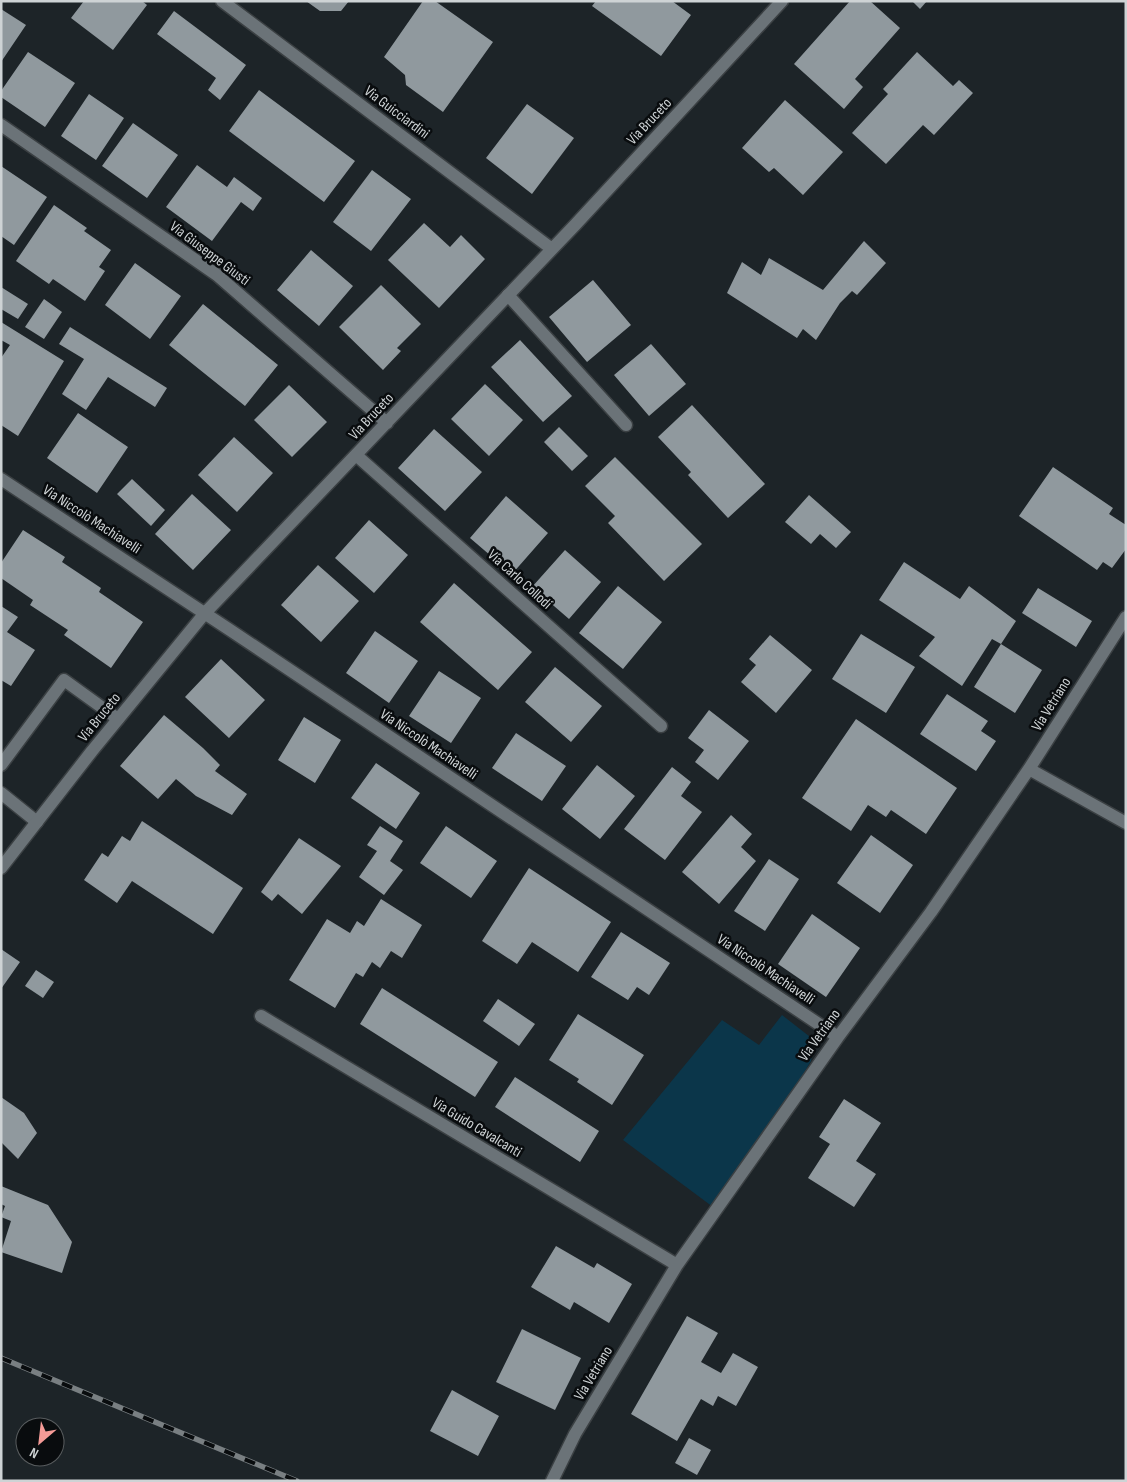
<svg xmlns="http://www.w3.org/2000/svg" width="1127" height="1482" font-family="'Sofia Sans Condensed',sans-serif">
<style>
.green{fill:#0b364a}
.building{fill:#90999e}
.lines{fill:none;stroke-linecap:round;stroke-linejoin:round}
.service-casing{stroke:#3b4043;stroke-width:15}
.minor-casing{stroke:#3b4043;stroke-width:15}
.service{stroke:#6b7378;stroke-width:12}
.minor{stroke:#6b7378;stroke-width:12}
.rail-casing{stroke:#797f82;stroke-width:5.5}
.rail{stroke:#090c0e;stroke-width:4;stroke-dasharray:11;stroke-linecap:butt}
.labels{text-anchor:middle;stroke-width:5;stroke-linejoin:round;paint-order:stroke}
.street-label{font-size:15px;fill:#ced3d5;stroke:#090c0e}
</style>
<rect width="100%" height="100%" fill="#1d2428"/>
<path class="green" d="M782,1015L814,1040L811,1061L792,1093L713,1207L623,1140L722,1020L759,1045Z"/>
<path class="building" d="M84,1H142L147,5L113,50L71,18Z
M306,1H349L341,11H320Z
M423,1H435L493,42L443,112L406,85L405,75L384,57Z
M596,1H672L691,15L661,56L592,6Z
M850,1H870L900,28L855,79L863,87L844,109L794,64Z
M912,1H927L920,9Z
M1,9L26,25L1,62Z
M174,11L246,65L220,100L208,90L216,78L157,34Z
M28,52L75,83L45,127L1,97V91Z
M917,52L953,86L959,80L973,93L934,135L923,125L886,164L852,133L888,94L883,89Z
M259,90L355,161L324,202L229,131Z
M89,94L124,118L96,160L61,136Z
M785,100L843,152L803,195L774,168L769,172L742,148Z
M527,104L574,138L532,194L486,158Z
M133,123L178,155L147,198L102,166Z
M197,165L227,187L234,177L262,198L253,211L241,202L212,241L166,207Z
M1,166L47,197L14,245L1,236Z
M372,170L411,199L371,251L333,222Z
M54,205L87,228L84,231L111,250L99,267L105,271L85,301L53,279L49,284L16,261Z
M424,223L450,247L461,235L485,259L439,308L388,260Z
M864,241L886,263L857,295L852,291L840,303L816,340L803,329L797,338L727,293L742,262L761,275L769,258L823,290Z
M311,250L353,286L319,326L277,290Z
M135,263L181,296L150,339L105,305Z
M593,280L631,325L587,362L549,317Z
M381,285L421,324L397,348L401,351L383,370L339,327Z
M1,287L28,304L18,319L1,309Z
M44,299L62,312L44,339L25,327Z
M203,304L278,365L245,406L169,345Z
M1,322L64,361L18,436L1,425V358L10,345L1,340Z
M70,327L167,388L155,407L108,377L86,410L62,394L84,359L59,344Z
M520,340L572,396L543,422L491,367Z
M651,344L686,384L649,416L614,375Z
M485,384L523,420L489,456L451,419Z
M289,385L327,422L292,457L254,420Z
M692,405L765,484L728,518L688,475L691,472L658,437Z
M78,413L128,447L97,493L47,458Z
M559,427L588,456L572,471L544,442Z
M434,429L482,472L445,511L398,468Z
M234,437L273,473L237,512L198,475Z
M615,457L702,544L664,581L608,523L615,516L585,486Z
M1053,467L1113,508L1109,514L1126,525V549L1112,568L1103,562L1097,570L1019,516Z
M132,479L165,510L151,526L117,494Z
M192,494L231,530L193,570L155,534Z
M809,495L851,532L836,548L820,534L811,544L785,522Z
M506,496L548,533L512,574L470,538Z
M369,520L408,555L374,593L335,558Z
M23,530L65,557L62,562L101,588L99,592L143,622L111,668L64,635L68,630L30,605L33,600L1,578V563Z
M565,550L601,582L569,619L532,587Z
M904,562L960,599L969,586L1016,621L1001,644L992,639L962,686L919,656L935,637L879,600Z
M318,565L359,601L321,642L281,605Z
M454,583L532,652L498,690L420,622Z
M618,586L662,622L623,669L579,633Z
M1038,588L1092,621L1076,647L1022,613Z
M1,606L18,617L7,632L35,650L11,686L1,680Z
M375,631L418,661L389,703L346,673Z
M861,634L915,667L886,713L832,679Z
M770,635L812,670L776,713L741,682L756,665L749,659Z
M1001,644L1042,670L1015,713L974,687Z
M221,659L265,700L229,738L185,697Z
M555,667L602,706L571,742L525,702Z
M439,671L481,698L451,743L409,716Z
M947,694L988,721L981,731L996,741L976,771L920,734Z
M709,710L749,741L718,780L695,762L704,750L688,738Z
M164,715L203,748L220,765L215,771L247,794L232,815L196,796L176,779L158,799L120,766Z
M304,717L341,740L315,783L278,760Z
M856,719L957,788L926,834L891,810L886,817L868,805L851,831L802,798Z
M516,733L566,766L542,801L492,768Z
M376,763L420,793L396,829L351,798Z
M597,765L635,796L600,839L562,809Z
M672,767L691,782L681,796L702,812L665,860L624,829Z
M731,815L752,834L741,847L756,861L719,904L682,872Z
M142,821L243,888L213,934L132,881L117,903L84,880L102,853L108,857L122,836L130,841Z
M380,826L403,841L390,861L403,870L384,895L359,877L377,851L367,845Z
M446,826L497,861L471,898L420,863Z
M871,835L913,865L880,913L837,883Z
M299,838L341,866L302,914L278,894L272,901L261,892Z
M769,859L799,879L765,931L734,911Z
M529,868L611,922L578,972L532,942L517,964L482,941Z
M381,899L422,925L402,958L391,951L380,968L372,962L363,977L356,973L335,1008L289,980L327,919L350,933L357,921L364,926Z
M812,914L860,948L826,997L778,964Z
M621,932L670,963L649,995L637,987L628,1000L591,977Z
M1,949L20,962L1,989Z
M36,970L54,982L43,998L25,986Z
M382,988L498,1062L475,1097L360,1024Z
M498,999L535,1024L519,1046L483,1021Z
M578,1014L644,1055L612,1105L577,1082L579,1079L549,1060Z
M515,1077L599,1131L580,1162L495,1107Z
M1,1097L24,1113L37,1133L18,1159L1,1142Z
M844,1099L881,1123L856,1161L876,1174L854,1207L808,1178L830,1144L819,1137Z
M1,1186L48,1205L72,1242L62,1273L1,1252L11,1221L1,1217L5,1206L1,1204Z
M556,1246L594,1268L597,1263L632,1284L609,1323L574,1302L570,1310L531,1287Z
M687,1316L718,1333L701,1362L721,1373L733,1353L758,1367L736,1406L718,1396L713,1406L701,1399L677,1441L631,1414Z
M522,1329L581,1358L555,1410L496,1382Z
M452,1390L499,1416L478,1456L430,1431Z
M689,1438L711,1450L697,1475L675,1463Z"/>
<g class="lines">
<defs>
<path id="service" d="M508,295L626,425
M1,765L64,680L118,719
M1,793L37,822"/>
<path id="minor" d="M222,1L552,249
M1,125L217,275L387,423
M356,455L661,726
M1,479L230,630L838,1037
M1029,769L1126,823
M1,868L92,751L205,613L575,225L782,1
M261,1016L677,1265
M552,1481L575,1434L677,1265L838,1037L931,912L1029,769L1126,617"/>
</defs>
<use href="#service" class="service-casing"/>
<use href="#minor" class="minor-casing"/>
<use href="#service" class="service"/>
<use href="#minor" class="minor"/>
<defs>
<path id="rail" d="M1,1358L297,1481"/>
</defs>
<use href="#rail" class="rail-casing"/>
<use href="#rail" class="rail"/>
</g>
<g class="labels">
<g class="street-label">
<text transform="translate(397 112) rotate(37)" y="5">Via Guicciardini</text>
<text transform="translate(649 121) rotate(-47)" y="5">Via Bruceto</text>
<text transform="translate(210 253) rotate(37)" y="5">Via Giuseppe Giusti</text>
<text transform="translate(371 416) rotate(-47)" y="5">Via Bruceto</text>
<text transform="translate(92 519) rotate(33)" y="5">Via Niccolò Machiavelli</text>
<text transform="translate(520 579) rotate(42)" y="5">Via Carlo Collodi</text>
<text transform="translate(1051 704) rotate(-58)" y="5">Via Vetriano</text>
<text transform="translate(99 717) rotate(-51)" y="5">Via Bruceto</text>
<text transform="translate(429 744) rotate(34)" y="5">Via Niccolò Machiavelli</text>
<text transform="translate(766 969) rotate(34)" y="5">Via Niccolò Machiavelli</text>
<text transform="translate(819 1035) rotate(-54)" y="5">Via Vetriano</text>
<text transform="translate(477 1127) rotate(31)" y="5">Via Guido Cavalcanti</text>
<text transform="translate(593 1373) rotate(-59)" y="5">Via Vetriano</text>
</g>
</g>
<rect width="1127" height="1482" fill="none" stroke="#ced3d5" stroke-width="5"/>
<g transform="translate(40 1442) rotate(208)"><circle r="24" fill="#090c0e" stroke="#585c5e"/>
<path d="M0-4L9 19L0 12L-9 19Z" fill="#f59b97"/>
<text y="-8" font-size="14" font-weight="bold" text-anchor="middle" fill="#ced3d5">N</text>
</g>
</svg>
